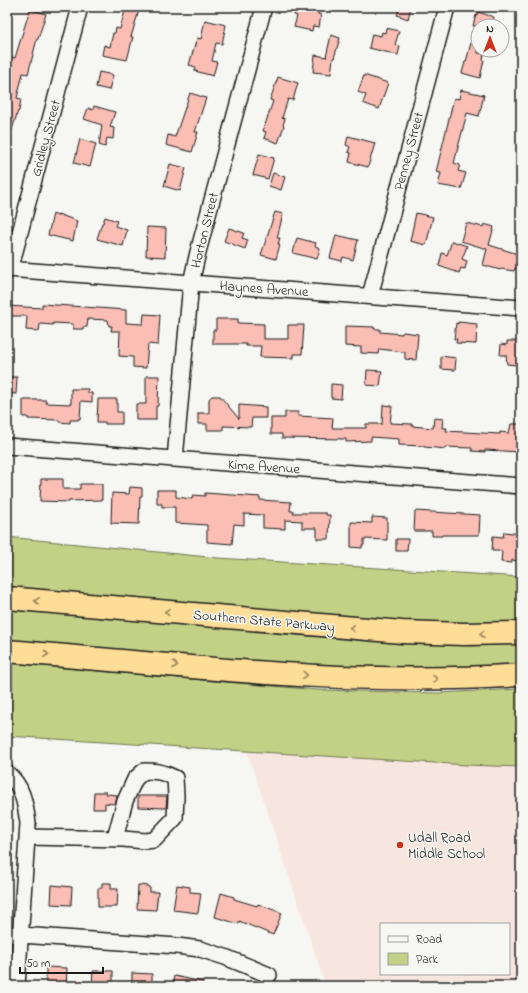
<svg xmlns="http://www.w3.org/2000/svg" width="528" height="993" font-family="'Indie Flower',sans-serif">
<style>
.built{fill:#f7e5e0;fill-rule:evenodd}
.green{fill:#c2d186;stroke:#6f7651}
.building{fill:#fabeb5;stroke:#1c1c1c}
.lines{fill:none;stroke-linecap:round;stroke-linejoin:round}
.minor-casing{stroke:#1c1c1c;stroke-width:18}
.highway-casing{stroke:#1c1c1c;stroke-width:25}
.minor{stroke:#f6f6f2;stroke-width:15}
.highway{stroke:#fedd96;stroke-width:22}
.oneway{stroke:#98865f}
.poi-dot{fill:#c8321e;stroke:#f6f6f2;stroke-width:1.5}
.labels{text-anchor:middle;stroke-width:3;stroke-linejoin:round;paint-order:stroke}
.street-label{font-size:14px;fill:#1c1c1c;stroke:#f6f6f2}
.poi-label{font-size:14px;fill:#1c1c1c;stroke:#f6f6f2;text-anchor:start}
</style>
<rect width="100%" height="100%" fill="#f6f6f2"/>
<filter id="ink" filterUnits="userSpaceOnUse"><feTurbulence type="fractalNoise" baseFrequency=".025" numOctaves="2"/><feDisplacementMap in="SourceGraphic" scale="8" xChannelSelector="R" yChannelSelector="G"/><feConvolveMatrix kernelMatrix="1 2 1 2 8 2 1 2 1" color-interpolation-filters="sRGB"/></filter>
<g filter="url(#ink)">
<path class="built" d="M247,751L521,766V983L504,986H326ZM381,924H509V974H381Z"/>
<path class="green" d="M7,537L218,558L521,577V625L401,624L7,588Z
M7,608L381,640L473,646L521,644V666L477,668L284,666L7,641Z
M7,663L318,690L438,693L521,689V767L467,765L7,736Z"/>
<path class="building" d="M126,7H140L131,37H133L127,60L102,55L104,45L110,47L113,33H115L116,28L120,29Z
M295,7H319L318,14L321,15L319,27L313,26L312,31L294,27L297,16L294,15Z
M400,7H411L408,19L397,15Z
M30,9L46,14L38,39H37L28,74L23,73L17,98L21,99L19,111H18L9,139H7V83L10,69L7,68V61L8,56L15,58Z
M478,12L494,17L492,26H473L476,15L477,16Z
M205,20L226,25L222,44L216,43L212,61L217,62L213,76L195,71L196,67L189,65L197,38L201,39Z
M475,27L478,28V53L484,54L483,60H484L480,78L462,73L465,62H466Z
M386,28L399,31L395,45L400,46L398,55L369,48L372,34L381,36L382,32L385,33Z
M331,35L340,38L334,58H333L331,74L313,72L315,55L327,57H326Z
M99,72L113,75L109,90L96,87Z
M364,75L388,83L379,109L363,103L366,95L358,92Z
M278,77L298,83L293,100L288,99L282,118L285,119L283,125L284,126L278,143L264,138L266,132L263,131L273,101L270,100Z
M461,90L484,95L479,116L467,113L454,163L460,165L458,171L466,173L461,189L438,185L441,173L436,172L454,98L459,99Z
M190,93L206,98L195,132H198L192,152L166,145L168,135L175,137Z
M94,106L115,112L110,127L114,128L113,139L107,138L105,147L99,145L102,125L84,119L88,108L93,110Z
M348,136L375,143L368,167L349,162L351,153L348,152L350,147L346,145Z
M80,139L96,144L90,167L74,163Z
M259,154L274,158L268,179L253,175Z
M170,164L186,168L180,191L164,186Z
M273,173L285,177L281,190L269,186Z
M275,212L283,214L277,238H280L278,244H280L276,259L261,255Z
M416,213L433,217L426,245L410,241Z
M53,214L58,216V214L77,221L73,241L48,235Z
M105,217L117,221L115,226L127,230L123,246L97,239L102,223H103Z
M466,223L483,227L484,224L494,227L489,245L521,255V269L515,268L514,271L501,269L500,270L483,265L487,249L461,241Z
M147,227L166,228L165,257L146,256Z
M229,228L244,233L242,238L248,240L245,249L224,241Z
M336,235L358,240L353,260L343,257L342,261L330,258Z
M297,238L316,243L315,246L320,248L317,259L293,253Z
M452,241L467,246L462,259L467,261L465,269L461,268L459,273L439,266L442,253L447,255Z
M42,304L126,310V323L143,324L144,314L160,315L158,345L148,344L146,368L133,367V357L119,356L120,331H111L112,326H109L108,320L88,319L87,327H83V329H73V324L53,323V325L40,324L39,331L26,330L27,316H7V306L42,308Z
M216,319H238V323L264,324V339H288V325H304L302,354H294V358L260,357L261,346H246V344H213V330H216Z
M458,322L477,324L476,344L456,343L457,339H454L456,323L458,324Z
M345,326L374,327V329H380V332L402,334L403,332L418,334L416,360L405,359V352L379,349L378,354L361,353V347L345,346Z
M507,341H521V363H516V365L507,364L506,355H500L501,344L507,345Z
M441,356L456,358L455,370L441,369Z
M367,370L382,371L380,386L366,385Z
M146,376H159L158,406H156V420H136V404H146Z
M7,377H17L16,394L7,393Z
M331,384L342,385L341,399L331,398Z
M71,389H88V393H92V402L81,401L80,419H78V420H70V423L59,422V420L28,419V417H23V400H46V403L71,404Z
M212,396H220L239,419V405L266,407V418H252L251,427L223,426V430H207V424H198V413H209V399Z
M98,399H117V412H122V424H105V422H97Z
M383,405L392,406L390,423L412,424V426L433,428L434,418L443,419L442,428H447L446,431L500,434V432L509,433L511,424H521V452L485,450V452L472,451V448L445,447V449L436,448L424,447V446L399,445V439L371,437V441L346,442V439L282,438V434H271V418H285V412H298V416L333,418L332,428H366V424H382Z
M41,479H63V489H80V484H102V500L69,501V502L40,501Z
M130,487L142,488V496H140L139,524L111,523L112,493L129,494Z
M157,490H176V497L192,499L193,495L205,496V493L260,497V500L291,502L290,511H294L293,513H326V515H330L329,539H317V528H302V521L285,520V529L263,528V515L244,514V525L234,524L232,544L207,542V525L175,523V507H162V504H157Z
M415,511L480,515L479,535H442V536H432V531H414Z
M372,517L387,518V540L364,539V545H362V548L351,547V522L372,523Z
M504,532L521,534L519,561L512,560V563L501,562L502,551H492L493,536L503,537Z
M396,539H408L407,551H396Z
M94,792H106V794L117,795L115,804L105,803V809H93Z
M138,796H167L166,808L138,807Z
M102,883H111V889H118L117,907H98V888H102Z
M52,885L72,887L71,905L51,904Z
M138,885L148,886V887L150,888V892H158L156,910L137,909Z
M177,885L190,887V892L201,893L198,913L173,910Z
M221,893L234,897V899L257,906L258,904L282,913L273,935L239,921V924L215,917Z
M46,967L67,968L66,986H46Z
M93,971H113V986H92Z
M132,973L152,974V986H132Z
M174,976L203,982L202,986H172Z"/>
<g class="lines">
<defs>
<path id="minor" d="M7,269L521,308
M10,270L80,7
M370,296L447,7
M7,446L521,486
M175,459L191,283L198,252L264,7
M7,773C23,786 25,803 28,823L17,986
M27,837L123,839L145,841L154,840L175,818L176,796L175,778C164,772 156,771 144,771L135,779L125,801L115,838
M7,934L177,946L200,949L225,957L269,975"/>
<path id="highway" d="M7,598L402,632L464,634L521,633
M7,651C178,665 349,687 521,675"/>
</defs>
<use href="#minor" class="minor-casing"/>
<use href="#highway" class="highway-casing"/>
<use href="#minor" class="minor"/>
<use href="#highway" class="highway"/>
</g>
<defs><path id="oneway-chevron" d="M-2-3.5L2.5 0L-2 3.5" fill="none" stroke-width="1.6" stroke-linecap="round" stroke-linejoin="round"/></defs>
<g class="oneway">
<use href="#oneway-chevron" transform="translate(37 601) rotate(-175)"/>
<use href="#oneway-chevron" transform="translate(167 612) rotate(-175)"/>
<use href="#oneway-chevron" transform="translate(352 628) rotate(-175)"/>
<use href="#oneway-chevron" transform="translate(482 634) rotate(180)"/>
<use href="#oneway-chevron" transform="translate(46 654) rotate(5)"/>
<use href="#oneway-chevron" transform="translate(175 665) rotate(5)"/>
<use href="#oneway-chevron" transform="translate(305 675) rotate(3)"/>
<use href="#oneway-chevron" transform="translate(435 679)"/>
</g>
</g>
<circle class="poi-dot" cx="400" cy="845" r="4"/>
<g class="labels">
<g class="street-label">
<text transform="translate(45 138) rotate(-75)" y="5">Gridley Street</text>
<text transform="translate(408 151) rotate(-75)" y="5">Penney Street</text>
<text transform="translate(204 230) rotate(-76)" y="5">Horton Street</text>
<text transform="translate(264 288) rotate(4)" y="5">Haynes Avenue</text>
<text transform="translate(264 466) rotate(4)" y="5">Kime Avenue</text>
<text transform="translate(264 620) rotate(5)" y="5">Southern State Parkway</text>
</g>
<g class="poi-label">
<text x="408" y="842">Udall Road<tspan x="408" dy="16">Middle School</tspan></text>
</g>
</g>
<rect width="528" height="993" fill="none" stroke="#f6f6f2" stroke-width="24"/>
<rect x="12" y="12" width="504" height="969" fill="none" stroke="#1c1c1c" stroke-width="1.5" filter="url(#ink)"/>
<rect x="380" y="923" width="130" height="52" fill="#f6f6f2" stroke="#9f9f9c"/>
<rect x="388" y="936" width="20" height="6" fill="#f6f6f2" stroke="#9f9f9c"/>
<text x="416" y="943" font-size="12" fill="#1c1c1c">Road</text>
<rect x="388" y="953" width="20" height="12" fill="#c2d186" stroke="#9f9f9c"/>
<text x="416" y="963" font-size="12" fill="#1c1c1c">Park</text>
<g transform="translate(490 38)"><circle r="19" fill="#f6f6f2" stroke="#9f9f9c"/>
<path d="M0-3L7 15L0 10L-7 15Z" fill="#c8321e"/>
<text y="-6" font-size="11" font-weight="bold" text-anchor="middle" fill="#1c1c1c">N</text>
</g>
<path d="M20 967v6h83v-6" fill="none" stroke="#1c1c1c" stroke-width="2"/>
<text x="26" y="967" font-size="12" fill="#1c1c1c" stroke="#f6f6f2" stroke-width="3" paint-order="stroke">50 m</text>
</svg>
